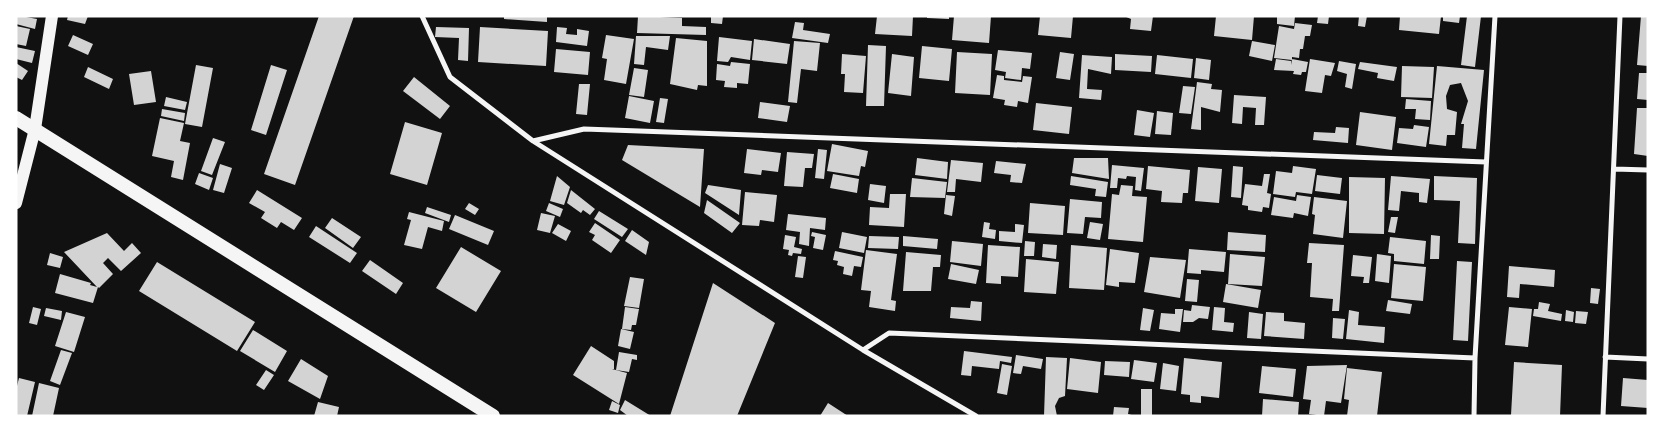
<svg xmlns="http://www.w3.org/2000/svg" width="1664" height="432" font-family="'Open Sans',sans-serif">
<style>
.building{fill:#d3d3d3}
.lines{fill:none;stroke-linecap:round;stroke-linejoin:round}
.minor{stroke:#f5f5f5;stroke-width:5}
.primary{stroke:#f5f5f5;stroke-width:12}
.trunk{stroke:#f5f5f5;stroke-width:14}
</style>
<rect width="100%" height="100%" fill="#111"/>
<path class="building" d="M21,16L37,19L35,29L16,24V17Z
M68,16H88L85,24L67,20Z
M319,16H354L295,185L264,174Z
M504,16H547V22L504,19Z
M638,16L682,18V26L706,27V35L637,33Z
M711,16H723L722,24L711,23Z
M877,16H913L912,36L875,34Z
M927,16H949V19L927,18Z
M954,16H991L989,43L952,40Z
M1040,16H1073L1071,38L1038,35Z
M1124,16H1153L1151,31L1130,29L1131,19Z
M1216,16H1254L1252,40L1214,36Z
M1277,16H1295L1294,26L1277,24Z
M1318,16H1329L1328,24L1317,23Z
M1359,16H1367L1365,27L1358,26Z
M1400,16H1441L1439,34L1399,30Z
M1443,16H1460L1459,23L1443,21Z
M1467,16H1481L1475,67L1461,65Z
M1641,16H1648V66L1637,65Z
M795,22L804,23L803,30L830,34L828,43L792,38Z
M1295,23L1312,25L1310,36H1305L1303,49H1300L1299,58L1292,57V60L1274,58L1279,26L1294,29Z
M16,26L30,29L26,46L16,44Z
M436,27L469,28L468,61L458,60L459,38L435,37Z
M480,27L548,31L546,66L478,62Z
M557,27L567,28L566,34L577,35V29L589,31L587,46L556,42Z
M73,35L93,44L88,55L68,46Z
M606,35L634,39L626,84L604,80L607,59L602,58Z
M636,36H670L668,50L646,47L644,65L634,64Z
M719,37L752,41L750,60L731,57L728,62L717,61Z
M676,38L707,41V86L698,85L697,90L670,84Z
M754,39L790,44L787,64L752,60Z
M794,41L820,43L817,71L801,69L797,103L788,102Z
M1252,41L1275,45L1272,61L1249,56Z
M868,45L886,46L884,106H866Z
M922,46L952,49L949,81L919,78Z
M16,47L35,51L32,63L16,59Z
M556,49L590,52L588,75L554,72Z
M998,50L1032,53L1030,69L1022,68L1021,80L1005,78L1006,72L995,70Z
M957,52L992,54L990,95L955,93Z
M1060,52L1074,54L1070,80L1056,78Z
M842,54L866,56L863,93L844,92L845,74H841Z
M892,54L914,57L911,96L888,93Z
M1115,54L1152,56L1151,72L1115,70Z
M1082,55L1112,57L1111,74L1088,69L1087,89L1102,90L1101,100L1079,98Z
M1157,55L1193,59L1191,78L1155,74Z
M1196,58L1211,60L1209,80L1194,78Z
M1276,59L1291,61V65L1292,59L1308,62L1306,72H1302L1301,75L1293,74L1294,71L1274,70Z
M1310,59L1335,63L1331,76L1325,75L1322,93L1305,91Z
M1339,61L1356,64L1352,89L1345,87L1347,74L1337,71Z
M731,62L750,64L748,84L737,83V88L724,87L725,81L716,80L717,64L730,66Z
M1360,62L1397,67L1394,81L1377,78L1378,73L1358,69Z
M16,63L28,71L22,80L16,77Z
M196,65L213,68L202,127L185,124Z
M271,65L287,70L266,135L251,130Z
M1402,66L1434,67L1432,98L1401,97Z
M1437,66L1484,70L1476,149L1462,148L1464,124H1461L1468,101L1461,83L1450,85L1446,96L1447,109L1457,112L1455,135H1447L1446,146L1429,144Z
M88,67L113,79L109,89L84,77Z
M634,68L648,70L644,97L629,95Z
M151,71L156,102L134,105L129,74Z
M1639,73H1648V100L1637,99Z
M997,75L1004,76V80L1022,82L1023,76L1032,77L1028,103L1018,101L1017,107L1004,105L1005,100L993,98Z
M414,77L450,106L440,119L403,91Z
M1197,82L1212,84L1211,89L1222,90L1220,112L1201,107V130L1191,129Z
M579,84H590L587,115L576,114Z
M1183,86L1195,87L1191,114L1179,113Z
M1234,95L1266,97L1264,125H1255L1256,108L1243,107L1242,124L1232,123Z
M629,96L654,101L650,123L625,118Z
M166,97L187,102L185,110L164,106Z
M660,98L668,99L664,123L656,122Z
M1406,99L1431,101L1430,120L1415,119L1416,109H1405Z
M760,102L790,106L787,122L758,118Z
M1036,103L1072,107L1069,134L1033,130Z
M1637,108H1648V156L1634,154Z
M162,109L185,113L184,121L161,116Z
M1137,110L1154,113L1150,137L1134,135Z
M1157,111L1173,113L1171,135L1155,134Z
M1360,112L1396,117L1392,150L1356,145Z
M160,118L184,123L180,141L190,143L183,180L171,177L174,161L152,156Z
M405,122L442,133L427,185L390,174Z
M1414,125L1429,127L1426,147L1397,143L1399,128L1413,129Z
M1336,127L1349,128L1348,143L1313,140L1314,132L1335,133Z
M213,138L225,142L212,175L201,171Z
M832,144L868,151L865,167L861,166L859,176L827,171Z
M628,145L704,149L700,207L622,160Z
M747,149L781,153L778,172L762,170L761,175L744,173Z
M818,149L827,150L824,179L815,178Z
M787,152L814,154L812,168H805L803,187L784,186Z
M917,158L948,162L947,179L915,175Z
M1074,158H1108L1109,179L1072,173Z
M951,160L983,163L981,182L956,179L955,192H947Z
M996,161L1026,164L1022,183L1010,182L1011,175L994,173Z
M220,164L232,168L224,193L213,190Z
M1112,165L1144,168L1141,191L1135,190L1136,177L1127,176L1126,179L1118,178L1117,188H1110Z
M1148,166L1190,170L1188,193H1183L1182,203L1161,202L1162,191L1146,189Z
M1233,166L1243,167L1241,198L1231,197Z
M1293,166L1316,169L1312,194L1296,192L1295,197L1273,194L1276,171L1292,173Z
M1198,167L1222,169L1219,203L1195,201Z
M199,173L213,178L209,190L195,184Z
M833,174L859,179L857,193L830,188Z
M1264,174H1270L1267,193L1271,194L1269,208L1263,207L1262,212L1248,210V206L1242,205L1245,184L1262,186Z
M1317,175L1342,178L1340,194L1315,191Z
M557,176L570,187L564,205L550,201Z
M1071,176L1108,182L1106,197L1095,196L1096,189L1070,185Z
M1391,176L1430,179L1427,203L1419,202V193L1401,191L1399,211L1388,210Z
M1434,176L1477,178L1475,244L1458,243L1460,201L1434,200Z
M1349,177L1385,178L1384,234L1349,233Z
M912,178L947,182L945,198L910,197Z
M870,184L886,186L884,203L868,200Z
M708,185L741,190L739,215L705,193Z
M1121,185L1133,186L1132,196L1147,197L1143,242L1108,239L1112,194L1119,195Z
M257,190L302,218L294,230L281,222L277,228L261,218L265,212L249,203Z
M571,190L595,209L590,215L583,210L581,213L567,203Z
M745,192L777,195L774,222L760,220L759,226L742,225Z
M890,194H906L904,227L869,225L870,207L889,208Z
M946,195L955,196L952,216L944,214Z
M1297,195L1311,197L1308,216L1294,213L1293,218L1271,215L1274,197L1296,201Z
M1314,197L1347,201L1343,238L1313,234L1315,215L1312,214Z
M1070,199L1102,202L1101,218L1085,217L1083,234L1067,233Z
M707,200L740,223L732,233L704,213Z
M469,203L479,209L475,215L465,209Z
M549,203L563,209L560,217L546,211Z
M1030,203L1065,206L1063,235L1028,233Z
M427,207L451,215L449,222L425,213Z
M599,211L628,229L622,237L594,219Z
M409,212L444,221L442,231L428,227L422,249L404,245L411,220L407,219Z
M541,213L555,216L550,233L537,230Z
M788,214L826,218L825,230L810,228L809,246L799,244L800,232L786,230Z
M455,215L494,231L488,245L449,229Z
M1391,217H1398L1395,233L1388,232Z
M332,218L361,237L353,248L325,228Z
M984,222L990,223L989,229L996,230L995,239L982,237Z
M1090,222L1103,224L1100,240L1087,238Z
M595,223L620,240L611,253L592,240L595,235L589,232Z
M558,224L571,231L566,241L552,233Z
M1015,224L1024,225L1022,243L999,241V231L1015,232Z
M316,226L357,253L350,263L309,237Z
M632,230L649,242L646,255L625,241Z
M812,232L826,235L823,250L813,248L815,237L811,236Z
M842,232L867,237L864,253L839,248Z
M1228,232L1266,235L1265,252L1227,250Z
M107,233L124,251L132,243L141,253L121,271L108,258L103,263L113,274L99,288L98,287L93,303L55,293L60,274L91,283L90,285L97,287L64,252Z
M785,235L796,237L794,247L802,249L801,254L793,253L792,256L788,255L789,250L783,249Z
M1431,235L1440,236L1439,259H1430Z
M869,236L899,237L898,249L868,248Z
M903,236L938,239L937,249L903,246Z
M1390,237L1426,241L1424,264L1394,261V254L1388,253Z
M952,241L983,244L981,266L950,262Z
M1025,241L1035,242L1034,256H1024Z
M1309,243L1344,245L1339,311H1332L1333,299L1310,297L1312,263H1307Z
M1043,244L1057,245L1056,259L1042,257Z
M988,245L1020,247L1018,277L1001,276V284L986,283Z
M1071,245L1107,248L1104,290L1069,288Z
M461,247L501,271L476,312L436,288Z
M1110,249L1139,253L1135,283L1119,282V287L1106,285Z
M1189,249L1226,252L1224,272L1201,270V274L1187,273Z
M866,250L897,254L891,300L896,301L895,311L869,307L871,291L861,290Z
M835,251L863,257L861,267L854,266L852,276L843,274L844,267L837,265L838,261L833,260Z
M906,252L941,255L940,267H933L931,291H903Z
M50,253L63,257L60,268L47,265Z
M1230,254L1265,257L1262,286L1228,284Z
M1377,254L1391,256L1389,283L1375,281Z
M1353,255L1372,257L1369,283H1363L1364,277L1351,276Z
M798,256L806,257L803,278L795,277Z
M1150,257L1186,260L1180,298L1144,292Z
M1026,259L1059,262L1056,294L1024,292Z
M370,260L403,283L396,294L362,271Z
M1457,261L1472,262L1468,341L1453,340Z
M157,262L255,322L237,351L139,291Z
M951,264L979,270L976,284L948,279Z
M1394,264L1426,267L1423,301L1391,298Z
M1509,266L1555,270L1554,287L1520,284L1519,298L1507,297Z
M630,277L644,279L639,308L624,306Z
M1187,279L1199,280L1197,302L1185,301Z
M713,283L775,323L737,416H670Z
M1226,284L1261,290L1258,308L1223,302Z
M1591,288L1600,289L1598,304L1590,303Z
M1388,300L1412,304L1410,314L1386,311Z
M971,301L982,302L981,321L950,318L951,307L970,308Z
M1539,302L1550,304L1548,311L1562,314L1561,321L1533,316L1534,309H1538Z
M1192,305L1210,307L1208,319L1199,318L1193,322H1183L1184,310L1191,311Z
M33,307L41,309L37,325L29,323Z
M625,307L639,309L636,325H632L631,330L622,329Z
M1214,307L1225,308L1224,322L1234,323L1233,332L1212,330Z
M1509,307L1532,309L1528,347L1505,345Z
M46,308L62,311L61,320L44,316Z
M1143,308L1154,310L1150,331L1140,330Z
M1175,309H1183L1180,332L1159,329L1161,313L1175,314Z
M1349,310L1359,312L1358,325L1385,327L1384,343L1346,339Z
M1566,310L1574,312L1573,322L1565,321Z
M1576,311L1588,312L1586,324L1575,323Z
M66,312L85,317L74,352L55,346Z
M1249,312L1263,314L1261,339L1247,338Z
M1266,312L1284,313V321L1305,323L1304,339L1264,336Z
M1333,318L1345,319L1343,339L1332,338Z
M621,329L634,332L630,349L618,346Z
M253,330L287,351L275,372L240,351Z
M591,346L614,361V369H612L627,373L619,404L573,375Z
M61,350L72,353L60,385L50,381Z
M964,351L1012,357L1011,363L1000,361L999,369L972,366L971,376L961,375Z
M619,352L637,355V360L632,359L629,372L616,370Z
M1016,355L1043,359L1041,369L1023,366L1021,374L1013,373Z
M1046,357L1067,358L1065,396L1059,398L1055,406L1057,416H1044Z
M1070,358L1101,362L1098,393L1067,389Z
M1184,358L1222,362L1219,398L1201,396V403L1190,402V395L1181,394Z
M301,359L328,376L320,399L288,381Z
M1134,360L1157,363L1154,382L1131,379Z
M1105,361L1130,362L1129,377L1104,375Z
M1514,362L1562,365L1560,416L1511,415Z
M1163,363L1179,366L1176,391L1160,389Z
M1002,364L1012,366L1007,395L997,393Z
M1347,365L1341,403L1326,401L1324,416L1309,414L1311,400L1303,399L1307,366Z
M1262,366L1296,369L1293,397L1259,393Z
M1347,368L1382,372L1377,416H1347L1349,400L1344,399Z
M266,370L274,375L264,390L256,385Z
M19,378L35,382L27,416H16V390Z
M1623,378L1648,380V408L1621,406Z
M39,383L59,388L53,416H32Z
M1141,389H1152V416H1141Z
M1263,399L1299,402L1298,416H1262Z
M625,400L651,416H628L620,410Z
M612,401L620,405L618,413L609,410Z
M318,402L339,407L337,416H314Z
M828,403L848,416H820Z
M1114,407L1129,408L1128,414L1135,416H1113Z"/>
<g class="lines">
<path class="minor" d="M422,16L450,77L533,141L863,350L976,416
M533,141L584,129L1486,162
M1614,169L1648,170
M863,350L889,333L1475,358
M1605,357L1648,359
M1474,416L1475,358L1495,16
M1603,416L1620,16"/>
<path class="primary" d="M16,203L35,129L52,16"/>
<path class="trunk" d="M16,118L493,416"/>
</g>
<rect width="1664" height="432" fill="none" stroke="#ffffff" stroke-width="35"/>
</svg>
